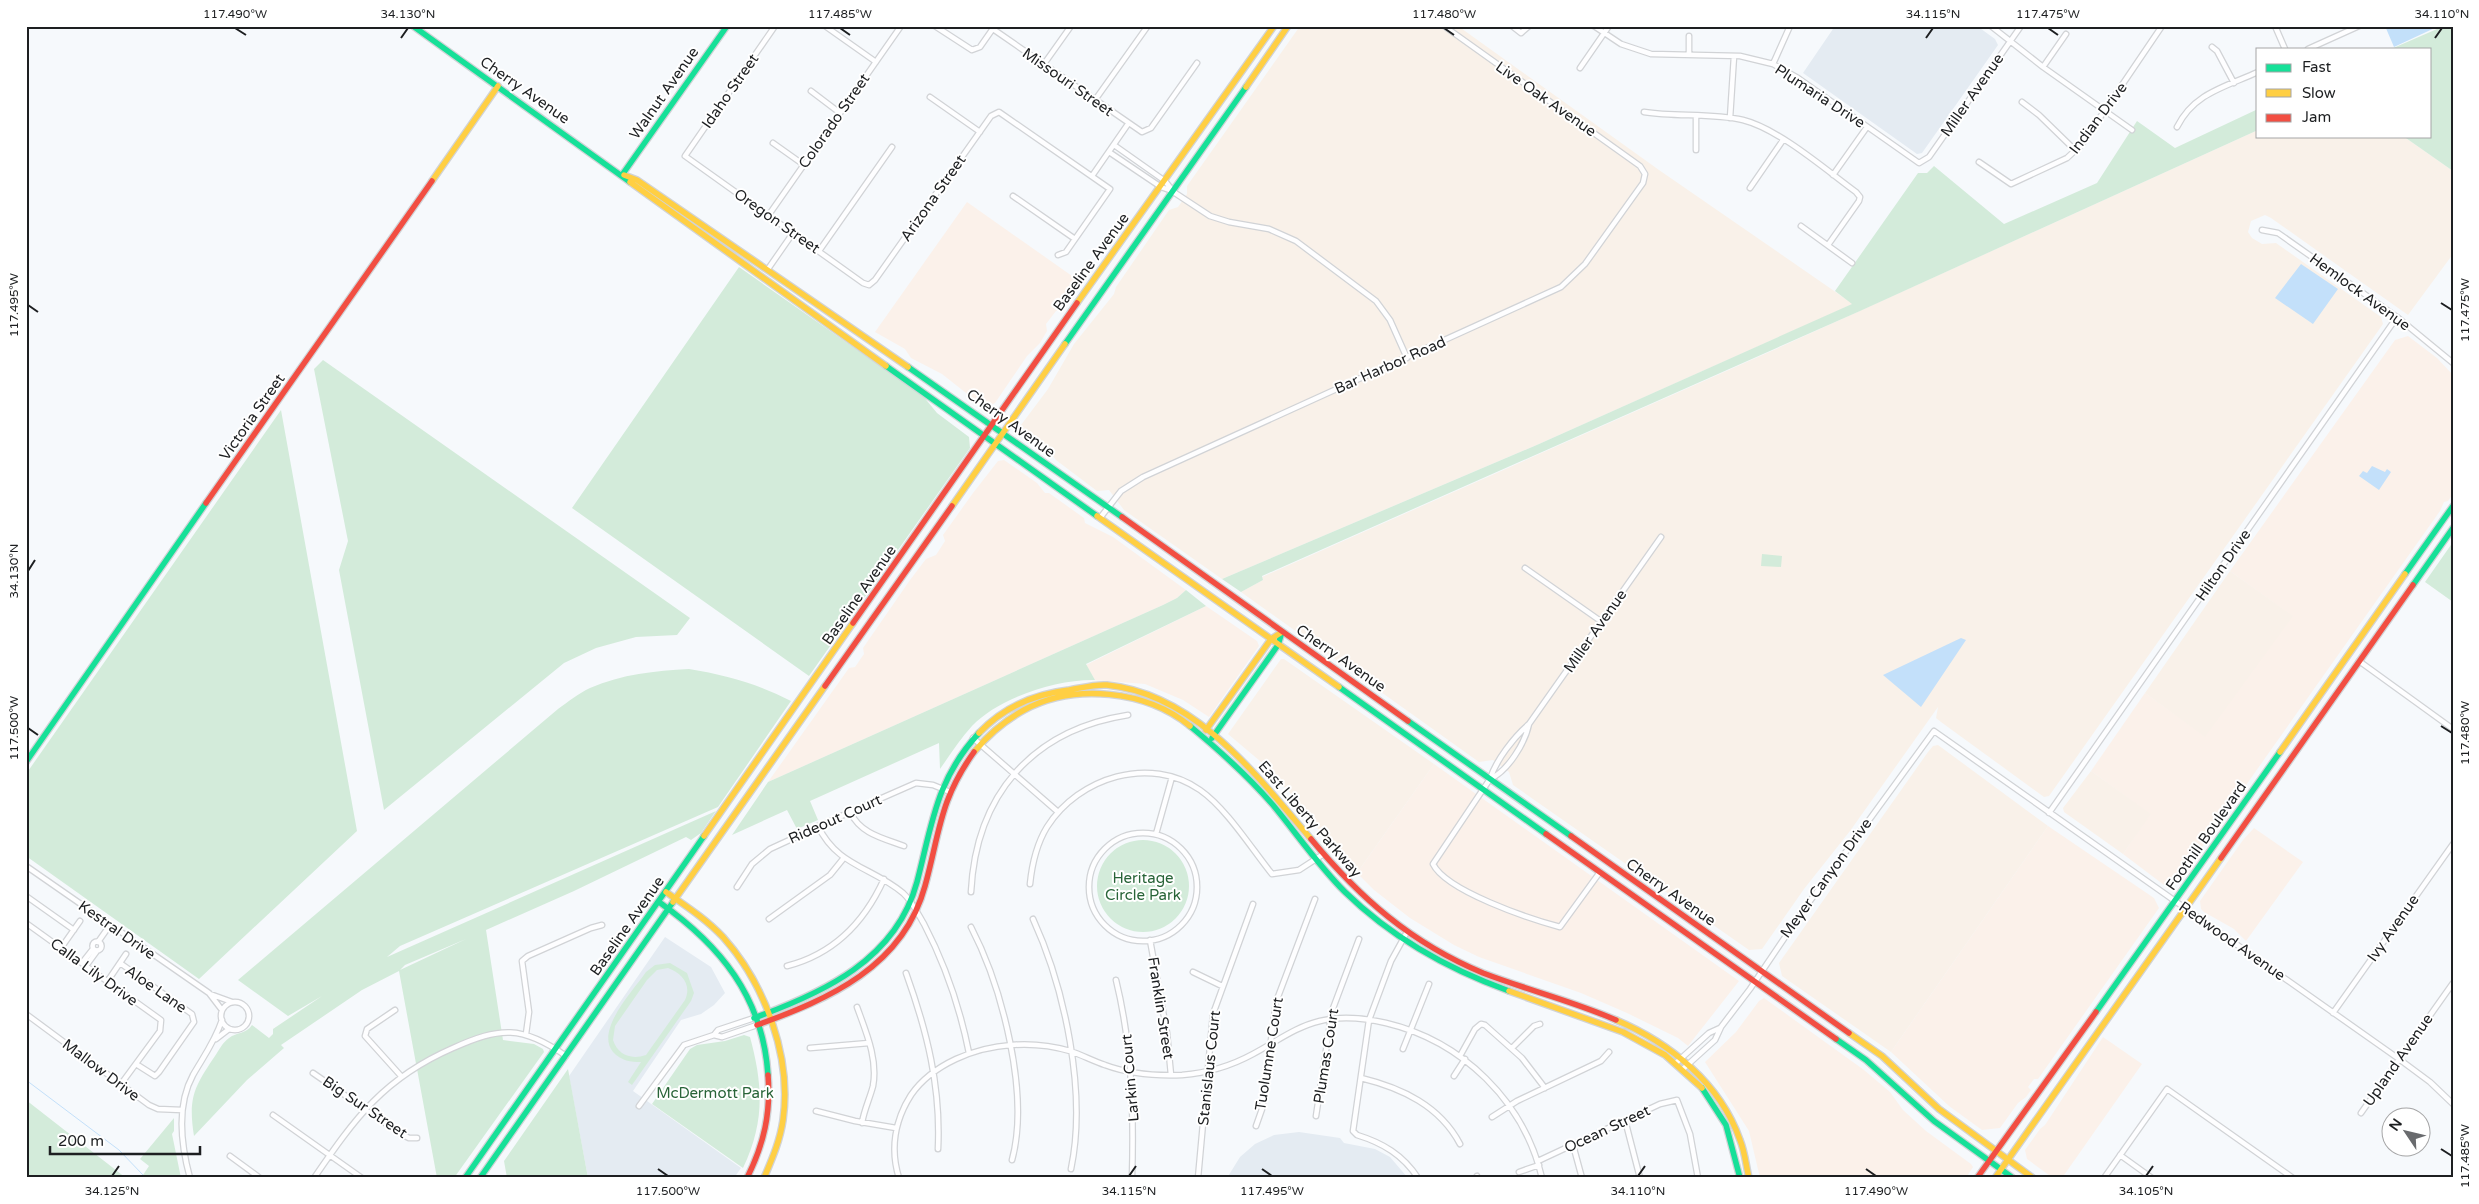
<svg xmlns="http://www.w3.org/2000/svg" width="2479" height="1204" font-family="'Varela Round',sans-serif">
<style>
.commercial{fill:#fbf1ea}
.industrial{fill:#f9f1e9}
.built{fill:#e4ebf2}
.green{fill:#d3ebda;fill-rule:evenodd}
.water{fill:#c3e0fa}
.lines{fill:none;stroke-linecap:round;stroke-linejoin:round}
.stream{stroke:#c3e0fa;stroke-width:1}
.street-casing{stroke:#d1d3d6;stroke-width:7}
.fast-casing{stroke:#d1d3d6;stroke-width:8}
.slow-casing{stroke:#d1d3d6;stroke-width:8}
.jam-casing{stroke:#d1d3d6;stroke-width:8}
.street{stroke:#fefeff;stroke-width:4.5}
.fast{stroke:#16e098;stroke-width:5.5}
.slow{stroke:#ffcf43;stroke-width:5.5}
.jam{stroke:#f24e42;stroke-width:5.5}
.ticks{fill:none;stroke:#1d1f21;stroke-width:2}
.labels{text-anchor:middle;stroke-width:4;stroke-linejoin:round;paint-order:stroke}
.street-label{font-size:15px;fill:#1d1f21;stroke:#fff}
.park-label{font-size:15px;fill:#286438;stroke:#fff}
.neatline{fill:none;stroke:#1d1f21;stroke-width:2}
.ticks-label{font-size:12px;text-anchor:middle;fill:#1d1f21}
</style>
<rect width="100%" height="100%" fill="#f6f9fc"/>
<path class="commercial" d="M967,202L1082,283L1062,309L1056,311L1046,324L1047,331L1040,343L1027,356L995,403L985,408L942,374L911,358L905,349L875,332Z
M2408,336L2437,358L2453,375V494L2448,501L2444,502L2440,511L2176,884L2164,885L2123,854L2150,814L2091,771L2145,693L2205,736L2292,616L2230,571L2395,340Z
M1004,460L1037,483L1045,493H1049L1084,518L1085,523L1113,537L1186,590L1177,598L1163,605L768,782L849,668L855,667L864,654L863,648L910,580L926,559L936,555L945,541L943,535L973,493L998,461Z
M1206,606L1257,641L1259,646L1209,717L1183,700L1145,684L1095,680L1086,665Z
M1434,764L1739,981L1688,1046L1678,1038L1627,1013L1581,993L1479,957L1454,945L1410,918L1374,890L1357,873Z
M2048,826L2154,898L2159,908L2038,1079H2034L2028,1087L2031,1090L2026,1097L2018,1103L2000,1128L1982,1130L1949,1106L1891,1052Z
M2254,828L2303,862L2246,941L2234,929L2204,912L2201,909L2200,901L2243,840Z
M1764,998L1864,1070L1890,1092L1903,1110L1926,1131L1971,1164L1973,1167L1966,1178H1760L1749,1131L1705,1062L1736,1032L1759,1001Z
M2103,1037L2142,1064L2062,1178H2053L2027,1159L2025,1150L2040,1129L2045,1125Z"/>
<path class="industrial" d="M1300,26H1458L1659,170L1853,304L1539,444L1222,579L1124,510L1109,490L1097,491L1056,460L1048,450L1021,432V425L1048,389L1074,344L1114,294L1116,287L1169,210L1178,207L1187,194V186Z
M2258,130V136H2403L2453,171V254L2408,315L2271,218L2265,215L2251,221L2248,232L2252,238L2262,244L2276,243L2381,317L2383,324L2049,796L2044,797L1941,722L1936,718L1938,707L1850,831L1804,889L1762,949L1749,950L1513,785L1509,772L1493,760L1479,762L1241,592L1263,580L1262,577L1776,349Z
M2230,571L2293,616L2205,737L2145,693Z
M1281,659H1284L1434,764L1357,873L1333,848L1292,795L1260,761L1228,734Z
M1938,745L2048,826L1891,1052L1782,976L1779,963L1928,752L1933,746Z
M2091,771L2151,814L2123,854L2064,812L2063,808Z"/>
<path class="built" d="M1835,26H1977L1995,39L1998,45L1922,153L1917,154L1803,73Z
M665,937L711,967L725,993L714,1005L701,1014L681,1020L633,1091L741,1168L734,1178H588L569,1076Z
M1299,1132L1340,1138L1344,1143L1375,1149L1390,1157L1408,1178H1227L1240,1157L1255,1144L1274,1135Z"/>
<path class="green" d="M2444,26H2453V171L2403,136H2430V49H2391Z
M2258,109V130L1860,311L1262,576L1263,580L1241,592L1222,579L1539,444L1852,304L1835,291L1918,173H1927L1934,166L2004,224L2097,183L2137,121L2175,148Z
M739,267L923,396L937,413L969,437L970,448L809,676L572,508Z
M323,360L690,618L677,635L636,637L596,648L564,663L384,810L339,570L348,541L314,369Z
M281,410L357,831L199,979L26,856V774Z
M2453,542V602L2425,582Z
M1762,554L1782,556L1781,567L1761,566Z
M1186,590L1206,606L1086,664L1095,680C1057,679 998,698 972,726C960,739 950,755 940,769L939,743L810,801L818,820L797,829L787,810L732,835L768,782L1163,605L1177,598Z
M689,669C726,675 758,684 791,701L718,807L400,946L387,957L716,811L701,833L691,840L686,837L574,891L486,930L503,1040L534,1044L543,1049L544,1052L454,1178H437L399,971L362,990L281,1045L284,1048L247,1080L194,1136C188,1098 194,1087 215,1056C219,1050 223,1042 229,1038C237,1032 246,1034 252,1025L269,1038L273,1034V1029L322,996L288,1016L238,980L558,709C568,702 579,693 590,688C622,674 655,671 689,669ZM466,939L400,970L405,965Z
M1097 886a46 46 0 1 1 92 0a46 46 0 1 1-92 0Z
M670,963L687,973L694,993L691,1001L632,1085L628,1082L641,1062C631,1062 621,1061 613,1052C595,1030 633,991 646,972L655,965ZM668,968C682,973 692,985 685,1000L646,1055C631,1060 618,1055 613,1040L615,1026L647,980L657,970Z
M744,1035L750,1037C763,1085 765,1122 743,1168L652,1104L690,1049L697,1045L725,1041Z
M568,1069L588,1178H507L504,1161Z
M26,1100L126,1178H26Z
M174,1118V1131L172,1134L181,1178H156L154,1175L152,1178H141L149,1166L140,1159Z"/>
<path class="water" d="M2385,26H2439L2394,47Z
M2301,264L2338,289L2313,324L2275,298Z
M2372,466L2385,472L2387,469L2391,472L2379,490L2359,476L2363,471L2367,473Z
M1961,638L1966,640L1921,707L1883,675Z"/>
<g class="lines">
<path class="stream" d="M26,1080L119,1150L143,1175"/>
<defs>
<path id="street" d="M775,26L685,156L863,283L869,285L875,280L991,116L999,112L1110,189L1066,252L1058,255
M825,26L876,62
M935,26L972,50L980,47L994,27
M1512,26L1521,33L1529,26
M1594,26L1621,44L1651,54L1740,56L1773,64L1798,78L1919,163L1929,157L2021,26
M1991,26L2043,67L2132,130
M2275,26L2285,49
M993,29L1142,132L1151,128L1197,63
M1689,36V55
M2212,47L2217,51L2234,83
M2308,49L2359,26
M1044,64L1071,26
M1773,64L1790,26
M2043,67L2066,34
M1580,68L1609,26
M811,91L840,113
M930,97L980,132
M1095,100L1147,27
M2022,102L2039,115L2076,151
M1644,112C1676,117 1711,113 1743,120C1779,129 1826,170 1856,192L1860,197L1859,201L1828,245
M1730,118L1734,56
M2177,127C2194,93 2225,87 2258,72
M773,143L804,165
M1114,145L1165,181L1172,190
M1696,150V116
M1109,152L1161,187L1172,191L1210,216L1229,222L1269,229L1296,241L1376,301L1390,320L1407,358
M1979,162L2011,184L2067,158L2082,144L2162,26
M1833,175L1867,127
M1092,176L1128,124
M1750,188L1783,140
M1013,196L1075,239
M768,216L901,26
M1801,226L1852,263
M2262,230L2278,233L2397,317L2453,363
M819,251L892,147
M768,269L793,233
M1100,518L1121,491L1143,477L1561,287L1585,264L1643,183L1645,174L1640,166L1444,26
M1525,568L1602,622
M2359,661L2453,729
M973,738L1058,812
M1490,779C1508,771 1525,743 1529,724
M850,812C861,834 882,838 904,846
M2049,813L2397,317
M818,826C837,866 872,867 903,893C912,901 918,914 924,924C946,966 960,1008 969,1053
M1089 887a54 54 0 1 1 108 0a54 54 0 1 1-108 0Z
M1156,834L1172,777
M26,866L209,993L222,1010
M1600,872L1560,927C1530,919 1446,891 1433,864L1490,779C1496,760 1514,737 1529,724L1661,537
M1030,884C1032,864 1036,845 1047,827C1079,777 1150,755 1200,790C1227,809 1251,848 1272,874L1299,870L1322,855
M737,887L752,864L770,849L850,812L916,783L933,785L950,792
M971,892C976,795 1032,730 1128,715
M26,896L74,930
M769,919L830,875L843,859
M1033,919C1065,989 1087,1093 1071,1169
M26,923L161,1020L160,1031L121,1084
M971,927C1002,987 1030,1094 1012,1160
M1407,932L1391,961L1369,1020L1353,1131L1357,1135C1383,1143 1403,1155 1418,1178
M1150,940L1167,1033L1171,1075
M92.5 946a4.5 4.5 0 1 1 9 0a4.5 4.5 0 1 1-9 0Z
M98,942L110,925
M61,948L80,921
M82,963L93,949
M120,963L192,1014L194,1022L159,1072L155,1076L136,1064
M86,966L97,951
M787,966C834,954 865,921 884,879
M1193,972L1222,986
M906,973C927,1031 941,1087 938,1149
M1116,980C1132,1045 1134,1111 1132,1178
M107,982L126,954
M210,994L232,1002
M221 1016a14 14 0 1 1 28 0a14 14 0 1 1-28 0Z
M857,1007C866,1032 878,1059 873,1086C870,1098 864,1110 862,1123
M395,1010L367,1029L365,1036L401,1076
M2333,1013L2453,844
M26,1014L149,1105L158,1109L182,1110
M526,1034L529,1012L522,961L528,956L591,928L602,925
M714,1035L722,1037L757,1025
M216,1039L229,1029
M810,1048L869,1043
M1512,1048L1534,1026L1540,1024
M1403,1049L1429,984
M1460,1056L1475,1029L1481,1024L1485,1025L1522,1058L1545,1088
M1676,1063L1709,1033L1720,1028
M1683,1069L1715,1040L1721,1027L1750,989L1802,912L1934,731L2399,1059L2430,1082L2453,1104
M313,1073L401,1134L409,1138H417
M1454,1076L1465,1059
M1361,1078C1402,1088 1440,1106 1460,1144
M639,1106L684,1045L714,1035L718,1030L754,1018
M816,1111L855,1121L896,1128
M2361,1113L2453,983
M273,1115L362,1178
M1316,1116L1332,1011L1359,939
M1492,1117L1517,1101L1601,1061L1609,1052
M1625,1120L1640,1178
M1256,1126L1262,1109L1276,1002L1315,899
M1573,1145L1582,1178
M2120,1155L2152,1178
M230,1156L260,1178
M1538,1161L1660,1104L1677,1100L1690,1134L1698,1178
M1519,1172L1539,1165
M1477,1176L1478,1178
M190,1178C181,1145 176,1106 193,1075C204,1056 215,1041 222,1020
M314,1178C355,1118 384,1078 453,1048C500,1027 522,1025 566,1056
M899,1178C890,1149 895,1120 911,1095C922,1079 939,1067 956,1059C991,1043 1033,1040 1070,1051C1082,1055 1093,1061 1105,1065C1129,1074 1156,1076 1182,1075C1207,1073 1231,1066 1253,1054C1276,1042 1295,1027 1320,1021C1341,1016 1364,1018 1386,1023C1462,1041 1524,1101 1542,1178
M1198,1178L1213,1014L1253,904
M2104,1178L2167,1089L2293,1178"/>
<path id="fast" d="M413,26L630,182
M622,175L727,26
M1065,344L1246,87
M886,366L1097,516
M908,367L1122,517
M2405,574L2453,506
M2413,585L2453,528
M1339,687L1546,834
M1408,721L1571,836
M1190,726C1219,750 1248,776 1273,805C1297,834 1318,865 1345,892C1392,938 1448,969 1509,991
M1212,738L1278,645L1282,632
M26,762L206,503
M659,902C720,945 763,997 768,1075
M2096,1012L2280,752
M754,1018C823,993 896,960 917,882C932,825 936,779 979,733
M1836,1039L1866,1060L1934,1121L2013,1178
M1702,1088L1726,1125L1740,1178
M465,1178L704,836
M480,1178L673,902"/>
<path id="slow" d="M1246,87L1288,26
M624,175L637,180L908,367
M432,181L498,86
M630,182L886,366
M1077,303L1274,26
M952,506L1065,344
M1097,516L1339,687
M1206,730L1271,639L1282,632
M979,733C1003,708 1034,694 1069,690C1081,688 1095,684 1107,685C1196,694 1257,776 1311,839
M974,752C988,735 1004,721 1024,710C1074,683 1146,690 1190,726
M2280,752L2405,574
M704,836L853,623
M666,892C686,906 706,919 723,937C765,984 792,1057 783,1120C780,1141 772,1159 764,1178
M673,902L825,686
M1509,991L1623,1032L1665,1055L1702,1088
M1616,1020C1670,1043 1720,1083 1740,1140C1745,1152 1746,1166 1749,1178
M1849,1033L1882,1056L1939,1109L2033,1178
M1995,1178L2221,858"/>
<path id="jam" d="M206,503L432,181
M1122,517L1408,721
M853,623L1077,303
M825,686L952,506
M1546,834L1836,1039
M1571,836L1849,1033
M1311,839C1360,898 1411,943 1483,973C1527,990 1573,1001 1616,1020
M2221,858L2413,585
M757,1025C829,999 903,967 925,886C940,832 939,801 974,752
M747,1178C764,1144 771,1113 768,1075
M1977,1178L2096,1012"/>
</defs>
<use href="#street" class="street-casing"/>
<use href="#fast" class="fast-casing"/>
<use href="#slow" class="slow-casing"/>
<use href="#jam" class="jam-casing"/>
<use href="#street" class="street"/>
<use href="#fast" class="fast"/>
<use href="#slow" class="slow"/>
<use href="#jam" class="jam"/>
</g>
<path class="ticks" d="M235,28L246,35M840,28L850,35M1444,28L1454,35M2048,28L2058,35M401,38L408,28M1926,38L1933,28M2435,38L2442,28M2441,303L2452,310M28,305L38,312M28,571L35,560M2441,726L2452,733M28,728L38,735M2441,1149L2452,1156M658,1169L668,1176M1262,1169L1272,1176M1866,1169L1876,1176M112,1176L119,1166M1129,1176L1136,1166M1638,1176L1645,1166M2146,1176L2153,1166"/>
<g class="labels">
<g class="street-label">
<text transform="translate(1068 82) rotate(35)" y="5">Missouri Street</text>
<text transform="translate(525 90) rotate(35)" y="5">Cherry Avenue</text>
<text transform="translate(730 91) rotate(-55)" y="5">Idaho Street</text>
<text transform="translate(664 93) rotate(-55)" y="5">Walnut Avenue</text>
<text transform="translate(1972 95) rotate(-55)" y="5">Miller Avenue</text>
<text transform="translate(1820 96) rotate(33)" y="5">Plumaria Drive</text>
<text transform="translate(1546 99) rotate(35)" y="5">Live Oak Avenue</text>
<text transform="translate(2098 118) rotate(-53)" y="5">Indian Drive</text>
<text transform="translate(834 121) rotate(-55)" y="5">Colorado Street</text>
<text transform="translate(933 198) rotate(-55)" y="5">Arizona Street</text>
<text transform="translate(777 221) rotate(35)" y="5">Oregon Street</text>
<text transform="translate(1091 262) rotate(-54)" y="5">Baseline Avenue</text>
<text transform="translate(2360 292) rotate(36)" y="5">Hemlock Avenue</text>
<text transform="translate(1390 365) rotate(-24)" y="5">Bar Harbor Road</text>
<text transform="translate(252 417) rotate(-55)" y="5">Victoria Street</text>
<text transform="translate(1011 423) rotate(36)" y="5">Cherry Avenue</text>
<text transform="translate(2223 565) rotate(-55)" y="5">Hilton Drive</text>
<text transform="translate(859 595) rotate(-55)" y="5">Baseline Avenue</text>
<text transform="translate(1595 631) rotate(-55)" y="5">Miller Avenue</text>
<text transform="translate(1341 658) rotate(35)" y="5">Cherry Avenue</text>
<text transform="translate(835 819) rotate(-24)" y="5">Rideout Court</text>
<text transform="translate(1310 819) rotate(49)" y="5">East Liberty Parkway</text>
<text transform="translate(2206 836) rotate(-55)" y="5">Foothill Boulevard</text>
<text transform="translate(1826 878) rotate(-54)" y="5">Meyer Canyon Drive</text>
<text transform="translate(1671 892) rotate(35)" y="5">Cherry Avenue</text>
<text transform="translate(627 926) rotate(-55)" y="5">Baseline Avenue</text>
<text transform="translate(2393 928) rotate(-55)" y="5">Ivy Avenue</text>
<text transform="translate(117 930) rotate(35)" y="5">Kestral Drive</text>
<text transform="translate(2232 941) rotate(35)" y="5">Redwood Avenue</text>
<text transform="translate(94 972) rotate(36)" y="5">Calla Lily Drive</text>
<text transform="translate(156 989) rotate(35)" y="5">Aloe Lane</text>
<text transform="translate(1161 1008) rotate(81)" y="5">Franklin Street</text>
<text transform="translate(1269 1054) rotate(-81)" y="5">Tuolumne Court</text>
<text transform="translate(1326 1056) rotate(-81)" y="5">Plumas Court</text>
<text transform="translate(2398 1060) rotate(-55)" y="5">Upland Avenue</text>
<text transform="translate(1209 1068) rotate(-84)" y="5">Stanislaus Court</text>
<text transform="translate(101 1070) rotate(37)" y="5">Mallow Drive</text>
<text transform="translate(1130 1078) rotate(-95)" y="5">Larkin Court</text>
<text transform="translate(365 1107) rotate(34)" y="5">Big Sur Street</text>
<text transform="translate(1607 1129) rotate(-25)" y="5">Ocean Street</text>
</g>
<g class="park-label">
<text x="1143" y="883">Heritage<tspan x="1143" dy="17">Circle Park</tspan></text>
<text x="715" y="1098">McDermott Park</text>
</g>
</g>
<rect width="2479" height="1204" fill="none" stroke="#ffffff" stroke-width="55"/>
<rect x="2256" y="48" width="175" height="90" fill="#ffffff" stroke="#a5a5a6"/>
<rect x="2266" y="64" width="25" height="8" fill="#16e098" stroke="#a5a5a6"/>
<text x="2302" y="72" font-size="15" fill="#1d1f21">Fast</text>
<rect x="2266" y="89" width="25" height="8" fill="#ffcf43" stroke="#a5a5a6"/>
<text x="2302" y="98" font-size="15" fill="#1d1f21">Slow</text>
<rect x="2266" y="114" width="25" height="8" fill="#f24e42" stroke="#a5a5a6"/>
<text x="2302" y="122" font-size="15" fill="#1d1f21">Jam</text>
<g transform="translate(2406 1132) rotate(305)"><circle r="24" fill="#ffffff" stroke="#a5a5a6"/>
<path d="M0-4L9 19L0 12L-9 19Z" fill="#696b6e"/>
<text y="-8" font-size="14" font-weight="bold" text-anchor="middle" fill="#1d1f21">N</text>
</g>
<path d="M50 1146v8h150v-8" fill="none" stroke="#1d1f21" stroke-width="2.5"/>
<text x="58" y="1146" font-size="15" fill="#1d1f21" stroke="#ffffff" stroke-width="4" paint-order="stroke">200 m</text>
<rect x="28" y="28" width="2424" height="1148" class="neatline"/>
<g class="ticks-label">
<text x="235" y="18">117.490°W</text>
<text x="408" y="18">34.130°N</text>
<text x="840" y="18">117.485°W</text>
<text x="1444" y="18">117.480°W</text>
<text x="1933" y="18">34.115°N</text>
<text x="2048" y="18">117.475°W</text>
<text x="2442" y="18">34.110°N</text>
<text transform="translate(14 305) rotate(-90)" y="4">117.495°W</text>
<text transform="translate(2465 310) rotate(-90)" y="4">117.475°W</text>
<text transform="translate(14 571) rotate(-90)" y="4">34.130°N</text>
<text transform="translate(14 728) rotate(-90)" y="4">117.500°W</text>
<text transform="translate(2465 733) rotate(-90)" y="4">117.480°W</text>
<text transform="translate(2465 1156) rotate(-90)" y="4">117.485°W</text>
<text x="112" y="1195">34.125°N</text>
<text x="668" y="1195">117.500°W</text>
<text x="1129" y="1195">34.115°N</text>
<text x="1272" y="1195">117.495°W</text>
<text x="1638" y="1195">34.110°N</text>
<text x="1876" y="1195">117.490°W</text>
<text x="2146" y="1195">34.105°N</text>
</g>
</svg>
